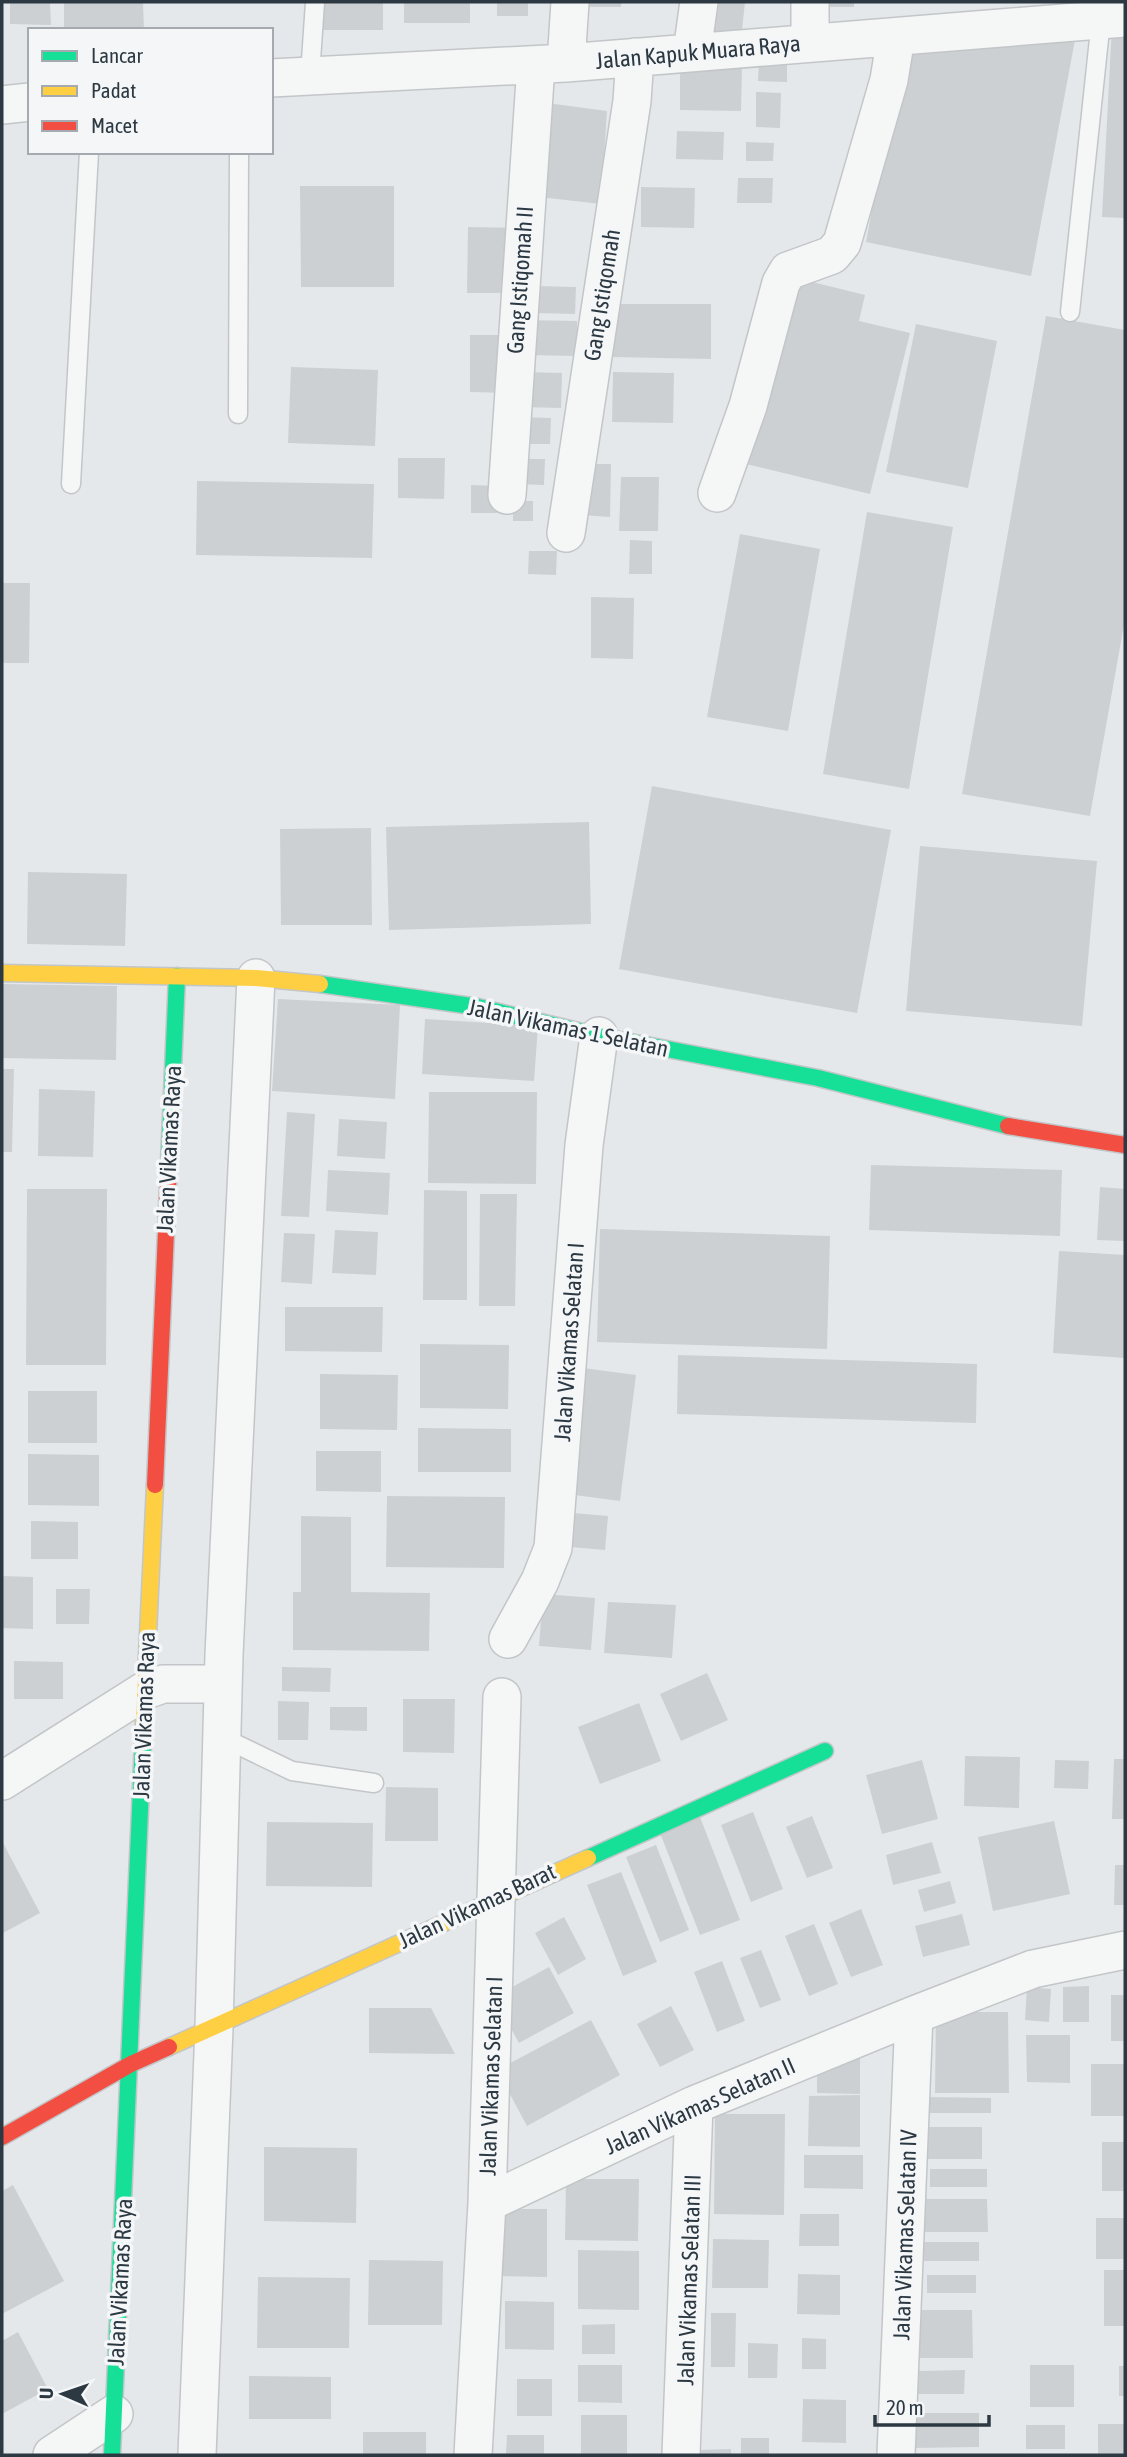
<svg xmlns="http://www.w3.org/2000/svg" width="1127" height="2457" font-family="'Asap Condensed',sans-serif">
<style>
.building{fill:#cdd0d2}
.lines{fill:none;stroke-linecap:round;stroke-linejoin:round}
.lane-casing{stroke:#c3c6c8;stroke-width:21}
.street-casing{stroke:#c3c6c8;stroke-width:40}
.fast-casing{stroke:#c3c6c8;stroke-width:19}
.slow-casing{stroke:#c3c6c8;stroke-width:19}
.jam-casing{stroke:#c3c6c8;stroke-width:19}
.lane{stroke:#f5f6f6;stroke-width:18}
.street{stroke:#f5f6f6;stroke-width:37}
.fast{stroke:#16e098;stroke-width:16}
.slow{stroke:#ffcf43;stroke-width:16}
.jam{stroke:#f24e42;stroke-width:16}
.labels{text-anchor:middle;stroke-width:7;stroke-linejoin:round;paint-order:stroke}
.street-label{font-size:23px;fill:#2c3942;stroke:#f4f6f8}
</style>
<rect width="100%" height="100%" fill="#e5e8ea"/>
<path class="building" d="M10,2H50L51,25L10,24Z
M64,2H143L144,30H64Z
M321,2H383V30H321Z
M404,2H470V23H404Z
M497,2H528V16H497Z
M582,2H621V7H582Z
M712,2H745L741,39L708,35Z
M824,2H854V7H824Z
M1112,25L1125,26V218L1102,217Z
M1077,29L1031,276L866,242L903,39Z
M759,59H787V82L758,81Z
M680,67H742L741,111L680,110Z
M756,92L781,93L780,128L756,127Z
M547,103L607,111L601,204L539,197Z
M677,131L724,132L723,160L676,159Z
M746,142L774,143L773,161H746Z
M738,178H773L772,203H737Z
M300,186H394V287H301Z
M641,187L695,188L694,228L641,227Z
M468,227L519,228L518,293H467Z
M792,277L865,295L859,321L910,333L870,494L746,464Z
M536,286L576,287L575,314L536,313Z
M612,304H711V359L612,357Z
M1046,316L1125,330V619L1090,816L962,794Z
M522,320L577,321V356L522,355Z
M916,324L997,341L968,488L886,472Z
M470,335H509L508,393L470,392Z
M291,367L378,370L375,446L288,443Z
M523,372L562,373L561,408L522,407Z
M613,372L674,373L673,423L612,422Z
M518,417L551,418L550,444H517Z
M398,458H445L444,499L398,498Z
M516,459H545L544,485L515,484Z
M582,464H611L610,517L581,515Z
M621,477H659L658,531H619Z
M197,481L374,484L372,558L196,555Z
M471,485L498,486L497,513H471Z
M513,501H533V521H513Z
M867,512L953,527L909,789L823,774Z
M740,534L820,549L788,731L707,717Z
M630,540L652,541V574H629Z
M529,551H557L556,575L528,574Z
M2,583H30L29,663H2Z
M591,597L634,598L633,659L591,658Z
M652,786L891,830L857,1013L619,969Z
M589,822L591,924L389,930L386,827Z
M371,828L372,925H281L280,829Z
M920,846L1097,861L1082,1026L906,1011Z
M28,872L127,874L125,946L27,944Z
M2,984L117,986L116,1060L2,1058Z
M278,999L400,1005L395,1099L272,1091Z
M425,1019L538,1026L534,1081L422,1074Z
M2,1069H14L12,1152H2Z
M39,1089L95,1091L93,1157L38,1156Z
M429,1092H537L536,1184L428,1183Z
M287,1112L315,1114L309,1217L281,1216Z
M339,1119L387,1122L385,1159L337,1156Z
M871,1165L1062,1170L1060,1236L869,1230Z
M328,1170L390,1173L388,1215L326,1211Z
M1100,1187L1125,1189V1241L1097,1240Z
M27,1189H107L106,1365H26Z
M424,1190L467,1191V1300H423Z
M480,1194H517L515,1306H479Z
M600,1229L830,1236L827,1349L597,1342Z
M335,1230L378,1232L376,1275L332,1273Z
M284,1233L315,1234L312,1284L281,1282Z
M1059,1251L1125,1255V1358L1053,1353Z
M285,1307H383L382,1352L285,1351Z
M420,1344L509,1345L508,1409L420,1408Z
M678,1355L977,1364L976,1423L677,1414Z
M583,1368L636,1375L620,1501L567,1494Z
M320,1374L398,1375L397,1430L320,1429Z
M28,1391H97V1443H28Z
M418,1428L511,1429V1472H418Z
M316,1451H381V1492L316,1491Z
M28,1454L99,1455V1506L28,1505Z
M387,1496L505,1497L504,1568L386,1567Z
M561,1512L608,1516L605,1550L558,1546Z
M301,1516L351,1517V1592L430,1593L429,1651L293,1650V1592H301Z
M31,1521L78,1522V1559H31Z
M2,1576L33,1577V1629L2,1628Z
M56,1589H90L89,1624H56Z
M543,1594L595,1598L591,1650L539,1646Z
M608,1602L676,1605L672,1658L604,1653Z
M14,1661L63,1662V1699H14Z
M282,1667L331,1668L330,1692L282,1691Z
M707,1673L728,1720L681,1741L660,1694Z
M403,1699H455L454,1753L403,1752Z
M278,1701L309,1702L308,1740H278Z
M639,1703L661,1761L600,1784L578,1727Z
M330,1707H367V1731L330,1730Z
M965,1756L1020,1757L1019,1808L964,1806Z
M1114,1759H1125V1819H1112Z
M922,1760L938,1819L882,1834L866,1775Z
M1055,1760L1089,1761L1088,1789L1054,1788Z
M386,1787L438,1788V1841H385Z
M753,1812L783,1889L751,1902L721,1825Z
M812,1816L833,1868L807,1878L786,1827Z
M700,1817L740,1920L700,1935L660,1833Z
M1054,1821L1070,1894L993,1911L978,1837Z
M267,1822L373,1823L372,1887L266,1886Z
M2,1841L40,1913L3,1933L2,1930Z
M932,1842L941,1873L893,1885L886,1855Z
M656,1845L689,1930L660,1942L626,1857Z
M1115,1865H1125V1905H1114Z
M621,1872L657,1962L623,1976L587,1885Z
M950,1881L956,1903L924,1912L918,1890Z
M861,1909L883,1965L851,1977L829,1923Z
M962,1914L970,1945L923,1957L915,1926Z
M564,1917L586,1959L558,1975L535,1933Z
M814,1924L838,1984L809,1996L785,1936Z
M761,1950L781,2000L760,2008L740,1958Z
M722,1961L745,2021L717,2032L694,1972Z
M549,1967L574,2013L519,2043L494,1997Z
M1089,1986V2022H1063V1987Z
M1027,1987L1051,1989L1049,2022L1025,2020Z
M1111,1995H1125V2041H1111Z
M671,2006L694,2050L660,2067L637,2024Z
M369,2008H431L455,2054L369,2053Z
M936,2012H1008L1009,2093H935Z
M591,2020L620,2075L527,2126L497,2070Z
M1026,2035H1070V2083L1027,2082Z
M817,2057L860,2058V2094L817,2093Z
M1091,2064H1125V2116H1091Z
M860,2095V2147L808,2146L809,2096Z
M928,2097L991,2098V2113H928Z
M715,2114H785L784,2215L714,2214Z
M926,2127H982V2159H925Z
M1102,2142H1125V2191H1102Z
M264,2147L357,2148L356,2223L264,2221Z
M804,2155H863V2189L804,2188Z
M930,2169H987V2187H930Z
M566,2179H639L638,2241L565,2240Z
M13,2185L64,2281L2,2314V2191Z
M923,2199H987L988,2232H922Z
M498,2209H547V2277L497,2276Z
M800,2214H839V2246H799Z
M1096,2218H1125V2259H1096Z
M713,2239L769,2240L768,2288H712Z
M924,2242H979V2261H924Z
M578,2250L639,2251V2310L578,2309Z
M369,2260L443,2261L442,2325H368Z
M1104,2270H1125V2326H1104Z
M798,2274L840,2275V2315L797,2314Z
M927,2275H976V2293H927Z
M258,2277L350,2278L349,2348H257Z
M505,2301L554,2302V2350L505,2349Z
M917,2310H972L973,2358H917Z
M711,2313H736L735,2367H711Z
M615,2324V2354H582V2325Z
M18,2332L48,2389L2,2414V2341Z
M802,2338L826,2339V2369H802Z
M748,2343L778,2344L777,2378H748Z
M578,2365H622V2403L578,2402Z
M1030,2365H1074V2407H1030Z
M1119,2366H1125V2396H1119Z
M965,2370L964,2394H918V2371Z
M249,2376L331,2377V2419H249Z
M517,2379H552V2416H517Z
M803,2399L846,2400V2443L802,2442Z
M912,2413H979V2447L912,2448Z
M581,2415H627V2455H581Z
M1098,2424H1125V2455H1098Z
M1026,2425H1065V2449H1026Z
M363,2432H426V2455H363Z
M507,2435H544V2455H506Z
M741,2438H769V2455H741Z
M731,2449V2455H699V2450Z"/>
<g class="lines">
<defs>
<path id="lane" d="M310,75L315,2
M1070,312L1101,20
M238,414L239,152
M71,484L89,152
M222,1741L234,1743L292,1771L374,1783"/>
<path id="street" d="M810,42V2
M692,52L699,2
M566,63L570,2
M271,78L566,63L1125,18
M2,105L30,102
M717,493L748,406L781,283L788,271L832,255L842,243L889,80L896,37
M507,495L536,65
M566,533L632,101L635,57
M508,1639L540,1581L553,1548L584,1145L599,1036
M2,1781L146,1690L163,1684H223
M487,2203L694,2105L914,2015L1033,1969L1125,1950
M52,2455L114,2414
M197,2455L214,2028L224,1655L256,978
M473,2455L487,2203L502,1697
M681,2455L694,2105
M896,2455L914,2015"/>
<path id="fast" d="M320,984L478,1007L599,1036L818,1078L1008,1126
M169,1163L177,976
M588,1858L825,1751
M112,2455L143,1741"/>
<path id="slow" d="M2,973L256,978L320,984
M143,1741L155,1485
M169,2047L588,1858"/>
<path id="jam" d="M1008,1126L1125,1145
M155,1485L169,1163
M2,2137L131,2064L169,2047"/>
</defs>
<use href="#lane" class="lane-casing"/>
<use href="#street" class="street-casing"/>
<use href="#fast" class="fast-casing"/>
<use href="#slow" class="slow-casing"/>
<use href="#jam" class="jam-casing"/>
<use href="#lane" class="lane"/>
<use href="#street" class="street"/>
<use href="#fast" class="fast"/>
<use href="#slow" class="slow"/>
<use href="#jam" class="jam"/>
</g>
<g class="labels">
<g class="street-label">
<text transform="translate(698 52) rotate(-5)" y="8">Jalan Kapuk Muara Raya</text>
<text transform="translate(520 280) rotate(-86)" y="8">Gang Istiqomah II</text>
<text transform="translate(602 295) rotate(-81)" y="8">Gang Istiqomah</text>
<text transform="translate(568 1028) rotate(12)" y="8">Jalan Vikamas 1 Selatan</text>
<text transform="translate(169 1149) rotate(-87)" y="8">Jalan Vikamas Raya</text>
<text transform="translate(569 1342) rotate(-86)" y="8">Jalan Vikamas Selatan I</text>
<text transform="translate(144 1715) rotate(-88)" y="8">Jalan Vikamas Raya</text>
<text transform="translate(477 1906) rotate(-25)" y="8">Jalan Vikamas Barat</text>
<text transform="translate(491 2076) rotate(-88)" y="8">Jalan Vikamas Selatan I</text>
<text transform="translate(700 2106) rotate(-24)" y="8">Jalan Vikamas Selatan II</text>
<text transform="translate(905 2235) rotate(-88)" y="8">Jalan Vikamas Selatan IV</text>
<text transform="translate(689 2280) rotate(-88)" y="8">Jalan Vikamas Selatan III</text>
<text transform="translate(120 2282) rotate(-87)" y="8">Jalan Vikamas Raya</text>
</g>
</g>
<rect width="1127" height="2457" fill="none" stroke="#2c3942" stroke-width="7"/>
<rect x="28" y="28" width="245" height="126" fill="#f4f6f8" stroke="#a4aaaf" stroke-width="2"/>
<rect x="42" y="51" width="35" height="10" fill="#16e098" stroke="#a4aaaf" stroke-width="2"/>
<text x="91" y="63" font-size="21" fill="#2c3942">Lancar</text>
<rect x="42" y="86" width="35" height="10" fill="#ffcf43" stroke="#a4aaaf" stroke-width="2"/>
<text x="91" y="98" font-size="21" fill="#2c3942">Padat</text>
<rect x="42" y="121" width="35" height="10" fill="#f24e42" stroke="#a4aaaf" stroke-width="2"/>
<text x="91" y="133" font-size="21" fill="#2c3942">Macet</text>
<g transform="translate(63 2394) rotate(272)" stroke="#f4f6f8" stroke-width="5" paint-order="stroke">
<path d="M0-5L12 26L0 18L-12 26Z" fill="#2c3942"/>
<text y="-10" font-size="19" font-weight="bold" text-anchor="middle" fill="#2c3942">U</text>
</g>
<path d="M875 2415v10h114v-10" fill="none" stroke="#2c3942" stroke-width="3.5"/>
<text x="886" y="2415" font-size="21" fill="#2c3942" stroke="#f4f6f8" stroke-width="5" paint-order="stroke">20 m</text>
</svg>
